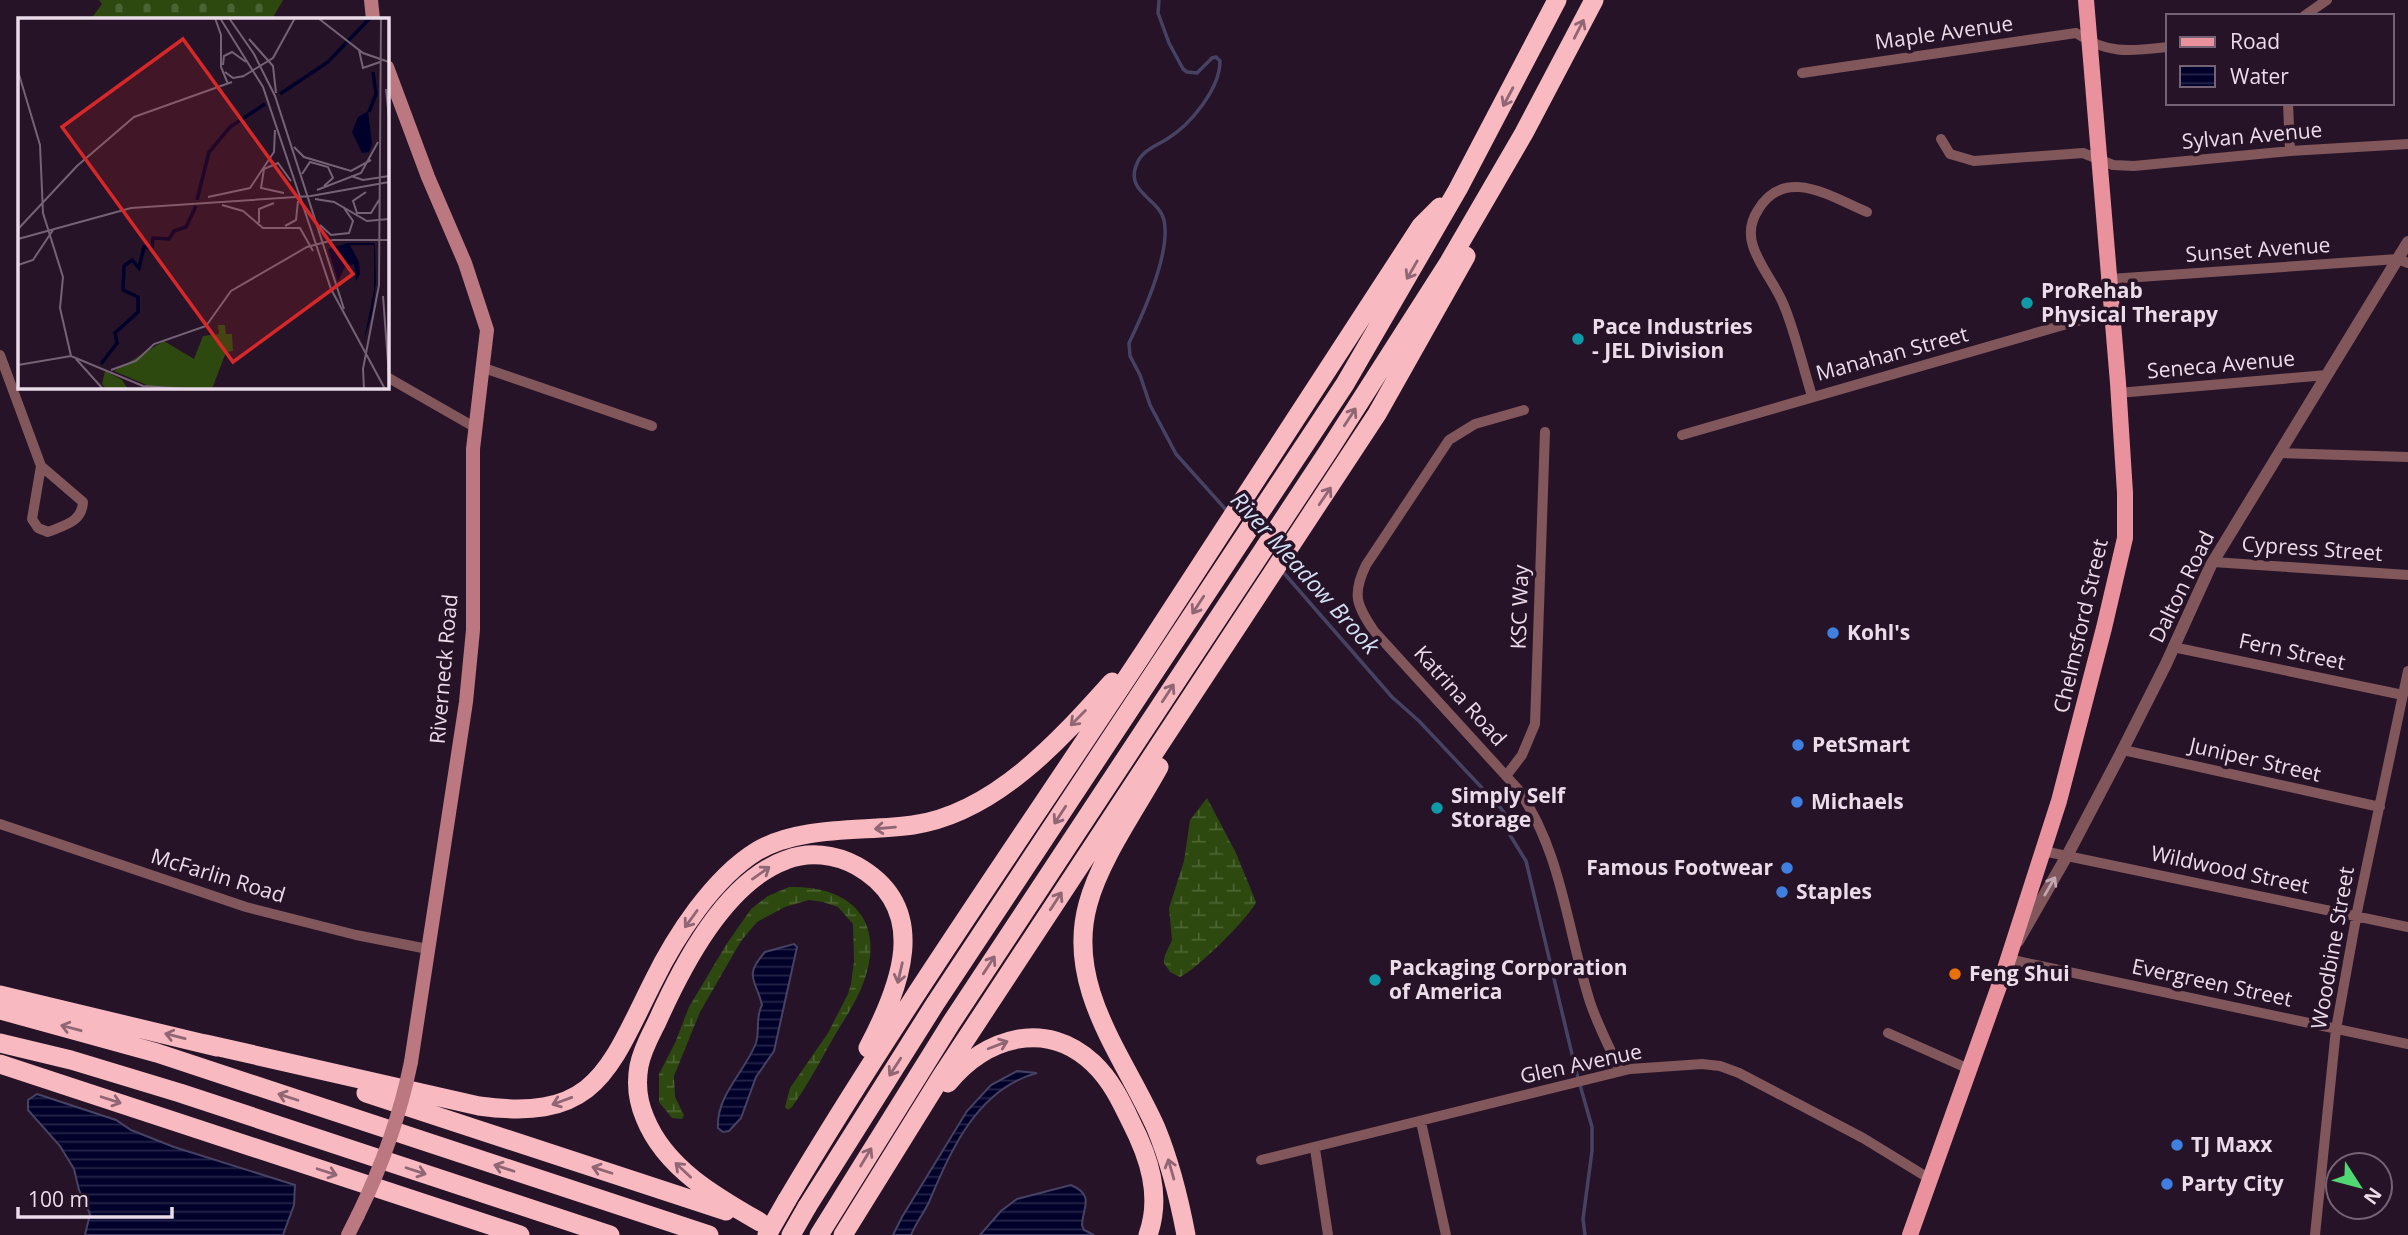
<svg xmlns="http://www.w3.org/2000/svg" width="2408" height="1235" font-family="'Open Sans',sans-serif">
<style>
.wetland{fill:url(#wetland-marsh)}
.cemetery{fill:url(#cemetery-stones)}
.water{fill:url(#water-rules);stroke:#464263;stroke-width:2}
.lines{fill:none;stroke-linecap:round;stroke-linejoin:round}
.stream{stroke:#464263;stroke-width:3.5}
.minor{stroke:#81575c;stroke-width:10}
.tertiary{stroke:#81575c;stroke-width:12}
.secondary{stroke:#bb7881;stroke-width:14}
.primary{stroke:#e9929e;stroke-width:16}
.motorway{stroke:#f8b9c0;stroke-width:19}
.secondary-bridge{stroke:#bb7881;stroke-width:14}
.motorway-bridge{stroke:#f8b9c0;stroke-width:19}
.oneway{stroke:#906674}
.oneway2{stroke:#c0a7b1}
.culture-dot{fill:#0f9aa8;stroke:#271327;stroke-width:2.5}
.shop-dot{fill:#3f7fe0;stroke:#271327;stroke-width:2.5}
.food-dot{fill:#e8710a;stroke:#271327;stroke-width:2.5}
.labels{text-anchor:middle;stroke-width:7;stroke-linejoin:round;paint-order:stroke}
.street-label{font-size:21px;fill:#eadce9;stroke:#271327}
.poi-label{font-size:21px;font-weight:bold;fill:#eadce9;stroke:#271327;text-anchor:start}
.water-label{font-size:23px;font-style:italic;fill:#d2e1f4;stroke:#271327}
.inset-river{fill:none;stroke:#00002a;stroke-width:3.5}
.inset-road{fill:none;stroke:#756375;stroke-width:2}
.view{fill:#d62828;fill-opacity:0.15;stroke:#d62828;stroke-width:3.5}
.inset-edge{fill:none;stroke:#eadce9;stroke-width:3.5}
</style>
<defs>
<pattern id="wetland-marsh" width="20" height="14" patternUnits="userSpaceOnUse" patternTransform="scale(1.75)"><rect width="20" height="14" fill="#2d490f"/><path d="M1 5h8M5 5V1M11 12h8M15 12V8" fill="none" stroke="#4c6332"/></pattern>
<pattern id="cemetery-stones" width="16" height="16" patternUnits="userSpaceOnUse" patternTransform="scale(1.75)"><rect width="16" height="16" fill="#2d490f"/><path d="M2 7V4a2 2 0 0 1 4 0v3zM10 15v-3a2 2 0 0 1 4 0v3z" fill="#4c6332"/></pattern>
<pattern id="water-rules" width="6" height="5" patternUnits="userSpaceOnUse" patternTransform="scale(1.75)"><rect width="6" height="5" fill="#00002a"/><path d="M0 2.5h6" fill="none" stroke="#252549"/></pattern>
</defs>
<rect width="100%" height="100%" fill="#271327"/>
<path class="wetland" d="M1207,798L1236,853L1256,902C1250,917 1195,971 1180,977L1170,972L1164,963L1165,955L1172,940L1169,908L1184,861L1190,820Z
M789,887C850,885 886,920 864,981C856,1004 842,1022 831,1042C818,1065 807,1086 792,1107L788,1110L785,1107L790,1088L828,1033L848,994L851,984L854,961L853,924L838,907L823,902L809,900L785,907L757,922L741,941L700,1012L674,1076L675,1097L684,1115L682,1119L672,1118L659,1102V1074L675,1043L689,1007L726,945L751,909L768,896Z"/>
<path class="cemetery" d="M99,0H283L272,19H91L102,4Z"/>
<path class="water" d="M794,944L797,947L774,1051L756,1077L741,1118L729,1131L723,1132L718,1128C716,1095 745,1072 756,1043C760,1030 755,1018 762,1005C756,979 743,977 765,952Z
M1017,1071L1037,1073C977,1089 951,1150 929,1202C924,1213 915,1224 911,1235H893L902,1217L967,1111L991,1085Z
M37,1094L116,1120L131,1130L174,1147L295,1185L294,1205L283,1235H85L90,1214L79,1190L74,1169L60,1146L28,1110V1100Z
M1071,1185C1095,1196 1083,1206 1082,1225L1084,1230L1094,1235H980L1001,1211L1017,1199Z"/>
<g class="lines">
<path class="stream" d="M1159,0L1158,13L1169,43L1183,69L1187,72L1197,73L1212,58L1216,57L1220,61C1220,89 1190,125 1167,139C1154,147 1141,151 1136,166C1126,192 1159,199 1164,220C1171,252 1143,314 1129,343L1130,356L1140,375L1150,405L1176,454L1228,512
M1283,572L1392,697L1419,721L1500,807L1505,814L1510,835L1526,861L1576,1071L1592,1127V1151L1583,1219L1585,1235"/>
<path class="minor" d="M2304,16L2327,0
M1802,73L2076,33C2108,55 2131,51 2168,47
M2288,103L2290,151
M1941,139L1950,154L1974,161L2083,153L2113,165L2134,166L2290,151L2408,144
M2110,279L2398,259L2408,263
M0,355L41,466L83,502C82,522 65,525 48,532L38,528L32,519L41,466
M484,368L652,426
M387,377L476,428
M2118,393L2327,375
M1812,396C1803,367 1796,336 1785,308C1777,286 1760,268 1753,246C1749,234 1751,221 1758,210C1785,165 1831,197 1867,212
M1524,410L1475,424L1449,440L1366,565C1352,594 1356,605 1374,631L1517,788C1562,851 1567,930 1590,1002C1598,1026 1610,1048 1620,1071
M1682,435L2112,311
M2279,453L2408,457
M2213,562L2408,575
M2173,647L2403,695
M2123,750L2380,807
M1506,776L1522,755L1535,724L1545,432
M0,824L246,907L356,935L428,949
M2043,851L2408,927
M2008,959L2408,1044
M1888,1033L1969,1069
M1421,1122L1446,1235
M1315,1149L1328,1235
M1261,1160L1630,1069L1702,1064L1720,1066L1739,1073L1863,1138L1930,1179
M2315,1235L2336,1029L2358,907L2408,671"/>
<path class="tertiary" d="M2018,941L2068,854L2120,755L2166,664L2211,565L2408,242"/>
<path class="secondary" d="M371,0L373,19
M387,67L428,177L465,263L487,330L473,449V630L466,702L411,1062
M348,1235L358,1215"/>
<path class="primary" d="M1910,1235L2003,975L2059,801L2104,628L2125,538V493L2118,383L2086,0"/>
<path class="motorway" d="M1159,767C1136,809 1100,859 1088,904C1065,987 1124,1056 1156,1128C1170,1162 1179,1198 1186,1235
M0,995L217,1047
M0,1010L157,1053L709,1235
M0,1043L71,1060L180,1093L610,1235
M206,1044L479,1106C595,1122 608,1072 653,982C675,937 713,878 757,851C801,825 864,832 913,825C995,813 1060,740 1112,682
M0,1064L520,1235
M948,1083C986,1037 1046,1019 1093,1063C1111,1080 1121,1101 1131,1122C1149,1157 1162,1196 1148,1235
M366,1093L726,1211
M787,1200C899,1012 1024,834 1144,652C1237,510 1328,368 1421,226L1440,207
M807,1207L935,1004L1345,384L1458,189L1557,0
M760,1222C716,1197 665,1168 645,1118C638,1102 636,1083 639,1066C642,1050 650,1036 657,1022C682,966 725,882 786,860C809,851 835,854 857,866C933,909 899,989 868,1048
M819,1235L951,1023L1329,450L1449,262L1524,133L1594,0
M843,1235L941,1077L1377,414L1466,256"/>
<path class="secondary-bridge" d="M358,1215C382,1166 400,1116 411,1062"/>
<path class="motorway-bridge" d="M767,1235L787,1200
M791,1235L807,1207"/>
</g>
<defs><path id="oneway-shaft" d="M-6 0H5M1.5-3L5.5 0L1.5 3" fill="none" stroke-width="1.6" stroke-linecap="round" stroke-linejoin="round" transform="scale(1.75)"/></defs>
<g class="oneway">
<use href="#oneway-shaft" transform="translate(1579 29) rotate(-63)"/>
<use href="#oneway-shaft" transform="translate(1508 97) rotate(118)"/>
<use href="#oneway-shaft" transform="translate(1412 270) rotate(120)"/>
<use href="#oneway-shaft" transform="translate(1350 417) rotate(-57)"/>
<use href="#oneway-shaft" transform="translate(1325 496) rotate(-56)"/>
<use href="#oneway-shaft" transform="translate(1198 605) rotate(123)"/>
<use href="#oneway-shaft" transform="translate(1168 693) rotate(-57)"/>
<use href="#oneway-shaft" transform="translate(1078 718) rotate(135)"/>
<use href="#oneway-shaft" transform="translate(1060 815) rotate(123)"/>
<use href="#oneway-shaft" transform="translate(885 828) rotate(175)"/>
<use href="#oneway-shaft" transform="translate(761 873) rotate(-35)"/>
<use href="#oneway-shaft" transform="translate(1056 901) rotate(-57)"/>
<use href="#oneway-shaft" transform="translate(691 919) rotate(126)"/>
<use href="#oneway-shaft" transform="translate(989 965) rotate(-57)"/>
<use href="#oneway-shaft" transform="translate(900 973) rotate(103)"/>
<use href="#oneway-shaft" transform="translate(71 1028) rotate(-165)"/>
<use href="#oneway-shaft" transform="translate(175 1036) rotate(-166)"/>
<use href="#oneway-shaft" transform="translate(998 1045) rotate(-21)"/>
<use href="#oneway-shaft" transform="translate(895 1067) rotate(123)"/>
<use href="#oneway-shaft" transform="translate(288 1097) rotate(-162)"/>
<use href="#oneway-shaft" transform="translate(111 1100) rotate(18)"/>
<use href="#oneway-shaft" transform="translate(562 1101) rotate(160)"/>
<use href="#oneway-shaft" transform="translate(866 1157) rotate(-59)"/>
<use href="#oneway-shaft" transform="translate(504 1168) rotate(-162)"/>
<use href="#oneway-shaft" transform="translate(1171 1169) rotate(-106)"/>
<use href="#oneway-shaft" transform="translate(602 1170) rotate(-162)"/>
<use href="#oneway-shaft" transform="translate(683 1170) rotate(-137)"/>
<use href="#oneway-shaft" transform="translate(416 1171) rotate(18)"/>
<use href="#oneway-shaft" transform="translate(327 1172) rotate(18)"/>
</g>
<use class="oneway2" href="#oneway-shaft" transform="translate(2050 886) rotate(-60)"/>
<g class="culture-dot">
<circle cx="2027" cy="303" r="7"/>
<circle cx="1578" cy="339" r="7"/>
<circle cx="1437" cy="808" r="7"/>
<circle cx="1375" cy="980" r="7"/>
</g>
<g class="shop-dot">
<circle cx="1833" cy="633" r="7"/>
<circle cx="1798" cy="745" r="7"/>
<circle cx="1797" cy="802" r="7"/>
<circle cx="1787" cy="868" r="7"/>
<circle cx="1782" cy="892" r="7"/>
<circle cx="2177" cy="1145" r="7"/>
<circle cx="2167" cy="1184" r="7"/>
</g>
<circle class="food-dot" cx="1955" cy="974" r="7"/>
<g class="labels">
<g class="street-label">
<text transform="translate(1944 33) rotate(-8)" y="7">Maple Avenue</text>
<text transform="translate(2252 136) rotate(-5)" y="7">Sylvan Avenue</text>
<text transform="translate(2258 250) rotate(-4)" y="7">Sunset Avenue</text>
<text transform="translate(1892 354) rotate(-15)" y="7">Manahan Street</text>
<text transform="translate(2221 365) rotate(-5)" y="7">Seneca Avenue</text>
<text transform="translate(2312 549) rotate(4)" y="7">Cypress Street</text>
<text transform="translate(2182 587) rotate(-64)" y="7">Dalton Road</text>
<text transform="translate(1520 607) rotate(-88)" y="7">KSC Way</text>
<text transform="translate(2081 626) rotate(-77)" y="7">Chelmsford Street</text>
<text transform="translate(2292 652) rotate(12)" y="7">Fern Street</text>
<text transform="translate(444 669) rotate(-85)" y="7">Riverneck Road</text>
<text transform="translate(1460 696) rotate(48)" y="7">Katrina Road</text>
<text transform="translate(2255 760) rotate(13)" y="7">Juniper Street</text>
<text transform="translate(2230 870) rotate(12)" y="7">Wildwood Street</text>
<text transform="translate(218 876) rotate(17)" y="7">McFarlin Road</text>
<text transform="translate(2333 948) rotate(-80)" y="7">Woodbine Street</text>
<text transform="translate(2212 983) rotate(12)" y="7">Evergreen Street</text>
<text transform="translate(1581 1064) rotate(-12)" y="7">Glen Avenue</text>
</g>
<g class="poi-label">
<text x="2041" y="298">ProRehab<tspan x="2041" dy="24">Physical Therapy</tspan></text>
<text x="1592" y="334">Pace Industries<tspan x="1592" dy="24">- JEL Division</tspan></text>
<text x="1847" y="640">Kohl's</text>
<text x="1812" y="752">PetSmart</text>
<text x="1451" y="803">Simply Self<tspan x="1451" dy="24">Storage</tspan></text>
<text x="1811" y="809">Michaels</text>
<text x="1773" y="875" text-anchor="end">Famous Footwear</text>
<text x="1796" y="899">Staples</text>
<text x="1389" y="975">Packaging Corporation<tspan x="1389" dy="24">of America</tspan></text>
<text x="1969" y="981">Feng Shui</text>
<text x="2191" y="1152">TJ Maxx</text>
<text x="2181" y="1191">Party City</text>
</g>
<g class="water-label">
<text transform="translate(1305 573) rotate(48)" y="8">River Meadow Brook</text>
</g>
</g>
<g transform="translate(18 18)">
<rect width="371" height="371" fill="#271327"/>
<path d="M87,353L104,362L110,371H88L84,366Z" fill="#2d490f"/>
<path d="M200,307H207L208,316H214L215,333L208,334L194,371L131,368L96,353L146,323L176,341L185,318L201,316Z" fill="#2d490f"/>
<path d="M350,93L354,126L351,134L344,135L334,114L340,99ZM330,225H356L357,227L358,265L354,296L346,322L356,272V227H332L341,244L342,256L338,263L336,246L327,249L320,263L310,231Z" fill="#00002a"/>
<path class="inset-river" d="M262,76L310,44L352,0M351,94L358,76L355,54M179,182L191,134L212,109L247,86M83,346L99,325L97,315L120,294V279L105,272L106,248L114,242L121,250L126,229L134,230L135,220L151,221L156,213L168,209L178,188"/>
<path class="inset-road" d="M197,0L203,17V49L210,66M202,0L245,69L313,271L367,371M211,0L236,36L257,78L326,291M300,0L345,35L371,44M231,21L255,48L258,75M341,32L345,50L362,44M205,47L206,38L214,34L228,44M0,53L22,127L25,195L45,259L42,290L53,338M207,54L215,60L226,58M224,59L255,40L277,0M368,71L371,100M276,129L286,139L333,153L353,142M284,156L292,144L310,149L315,160L306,168M333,158L345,162L371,158M299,172L343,155L360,124M348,174L335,183L339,195H353L361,182M266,175L243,170L246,151L260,145L273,163M190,179L232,170L256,134L257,112M297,181L316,184L349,203L371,201M204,187L225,193L245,210H282L295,233M241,205V191L256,185M302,207L313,217L331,215L335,203L326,190M267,208L278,202L280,183M1,210L59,148L116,99L214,64M0,221L113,190L293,178L371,164M0,247L15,242L35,212M365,278L371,358M58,341L85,371M0,347L53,338L125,368L170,371M93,352L118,343L136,326L188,308L213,273L289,229L315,222H371M346,371L345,351L361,267L363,0"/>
<path class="view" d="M165,21L335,256L215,344L44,109Z"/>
<rect width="371" height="371" class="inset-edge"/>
</g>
<rect x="2166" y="14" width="228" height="91" fill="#271327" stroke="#756375" stroke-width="2"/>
<rect x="2180" y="37" width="35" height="10" fill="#e9929e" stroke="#756375" stroke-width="2"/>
<text x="2230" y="49" font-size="21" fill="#eadce9">Road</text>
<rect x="2180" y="66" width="35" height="21" fill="url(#water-rules)" stroke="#756375" stroke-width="2"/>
<text x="2230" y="84" font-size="21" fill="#eadce9">Water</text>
<g transform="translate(2359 1186) rotate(126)"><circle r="33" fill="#271327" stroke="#756375" stroke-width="2"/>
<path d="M0-5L12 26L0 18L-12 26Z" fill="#51d674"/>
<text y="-10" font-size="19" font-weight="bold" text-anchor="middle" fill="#eadce9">N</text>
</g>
<path d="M18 1207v10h154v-10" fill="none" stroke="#eadce9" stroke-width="3.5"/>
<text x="28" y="1207" font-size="21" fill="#eadce9" stroke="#271327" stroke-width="5" paint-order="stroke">100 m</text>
</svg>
